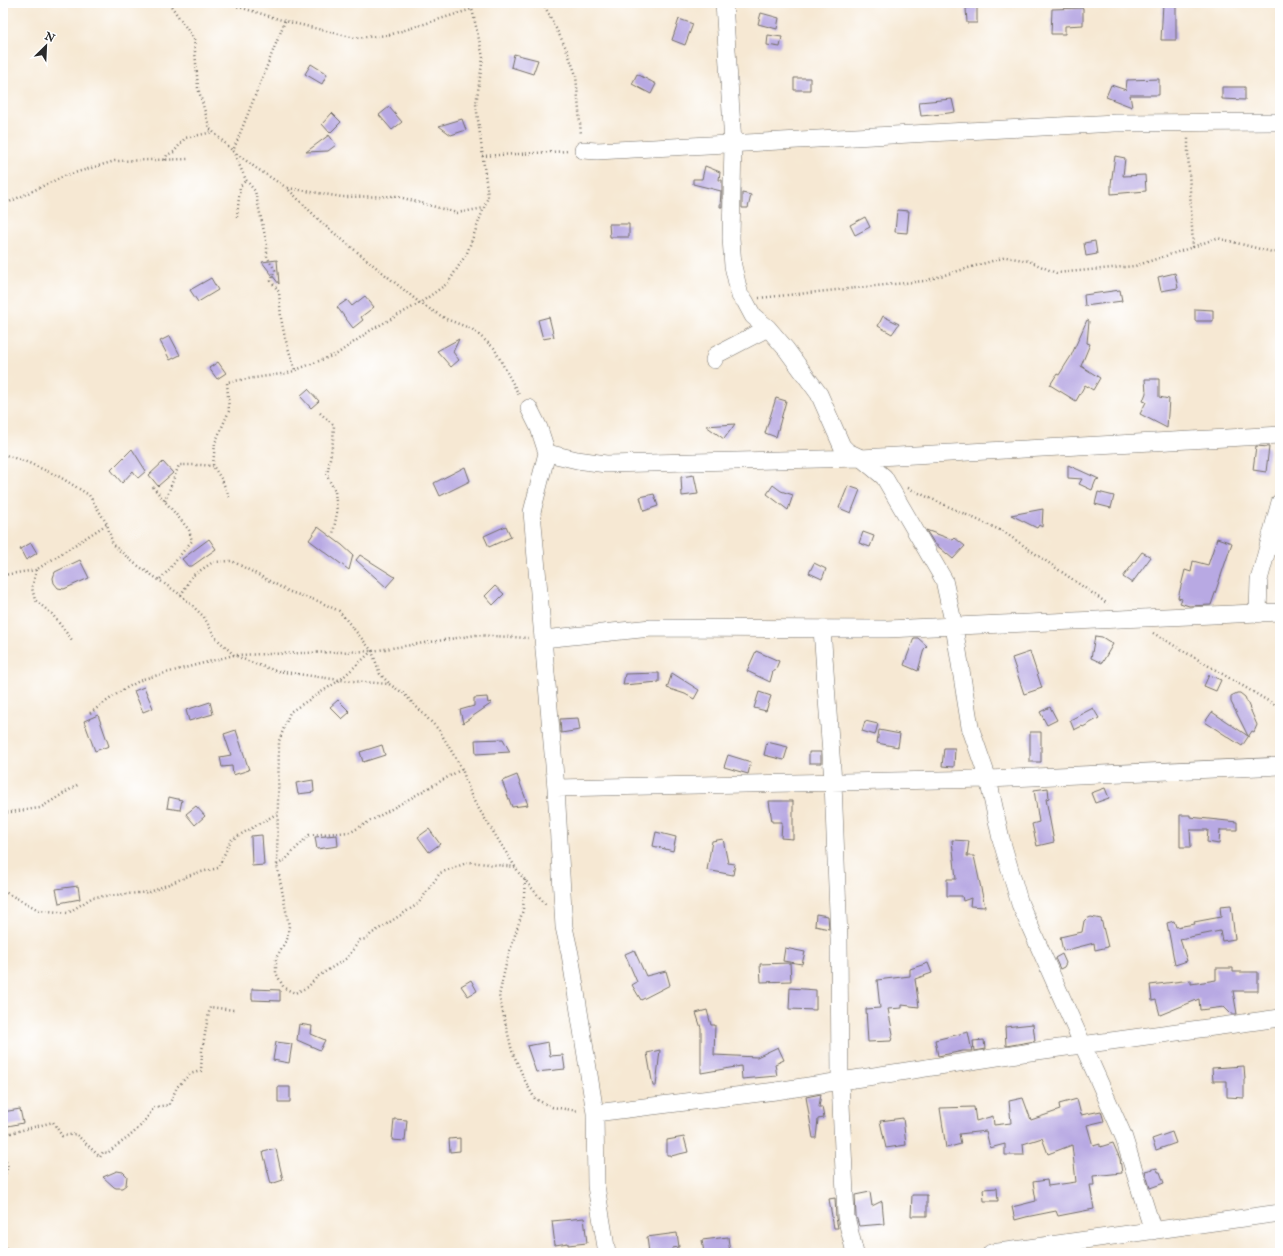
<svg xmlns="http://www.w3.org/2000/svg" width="1283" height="1256" font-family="'IM FELL English',serif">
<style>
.building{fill:#b8a9e3}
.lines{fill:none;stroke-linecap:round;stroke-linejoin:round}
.minor-casing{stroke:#726d66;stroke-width:18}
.path{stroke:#726d66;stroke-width:2.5;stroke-dasharray:1 3;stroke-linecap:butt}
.minor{stroke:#fff;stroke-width:17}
</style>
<rect width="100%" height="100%" fill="#fff"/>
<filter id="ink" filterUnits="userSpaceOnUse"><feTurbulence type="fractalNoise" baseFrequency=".025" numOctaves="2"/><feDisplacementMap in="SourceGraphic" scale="8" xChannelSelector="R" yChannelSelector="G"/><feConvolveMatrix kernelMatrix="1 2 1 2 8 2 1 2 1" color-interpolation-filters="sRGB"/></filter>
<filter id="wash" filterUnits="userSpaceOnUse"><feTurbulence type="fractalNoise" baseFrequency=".012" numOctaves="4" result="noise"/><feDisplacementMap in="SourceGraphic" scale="16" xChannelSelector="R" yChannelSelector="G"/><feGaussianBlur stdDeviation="0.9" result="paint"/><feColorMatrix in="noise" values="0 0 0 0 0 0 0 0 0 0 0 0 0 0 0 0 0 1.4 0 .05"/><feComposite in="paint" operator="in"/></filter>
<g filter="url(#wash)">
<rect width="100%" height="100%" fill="#f6e8d3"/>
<g id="blocks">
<path class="building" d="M1163,3H1176V40H1161Z
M977,7V23H967L966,8Z
M1083,8V25L1065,26V34H1051L1052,9Z
M761,13L779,18L777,29L758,24Z
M679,19L693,24L685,45L672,40Z
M768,35L782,37L780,47L767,45Z
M514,54L538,60L533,74L511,67Z
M311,64L327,74L322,84L305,74Z
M637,74L656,84L651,94L632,84Z
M794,78H810V90H794Z
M1159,79V95H1130L1132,107L1106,97L1111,85L1126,90L1127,80Z
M1222,87H1245V100L1222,99Z
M952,99L955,112L942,114L921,116L919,102Z
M389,107L402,122L392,130L379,115Z
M332,113L341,122L330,133L322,124Z
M462,119L466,130L451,135L439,126Z
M329,135L336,145L328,151L306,152Z
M1115,156L1125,158L1123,176L1145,175L1146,191L1111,194V184Z
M705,166L720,172L719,180H722V207H720L721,191L693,184V179H702Z
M742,193L751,195L748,208H742Z
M897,210L909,211L907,233L895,232Z
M865,217L870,227L855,235L850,225Z
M609,224H629V237H610Z
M1095,241L1097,254L1086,256L1084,243Z
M277,260L279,284L262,262Z
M1175,273L1178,288L1161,291L1158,277Z
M211,278L218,290L198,302L190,290Z
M1120,290L1122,301L1085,306L1084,295Z
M365,296L374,307L361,317L363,320L353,328L337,307L347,300L352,306Z
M1195,309L1213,310V321H1195Z
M883,316L899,324L892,334L878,326Z
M549,317L554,337L543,339L538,320Z
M1087,320L1089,321L1087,343L1090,344L1081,366L1100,378L1093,390L1085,385L1076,401L1050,385L1057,374L1059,375L1071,356Z
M170,336L180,355L170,360L160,341Z
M459,339L453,352L459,360L451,367L437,351Z
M218,362L226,373L217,379L209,368Z
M1145,379H1159V397L1169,399L1167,428L1140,414L1146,402L1143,401L1146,393Z
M308,389L319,401L311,408L300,396Z
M776,398L786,401L776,437L765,433Z
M735,424L724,439L706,426Z
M1256,446L1269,447L1266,472L1253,470Z
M132,449L146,471L138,478L133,471L122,483L111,470Z
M163,462L173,473L158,486L149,475Z
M1068,465L1099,479L1096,480L1092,490L1079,484L1082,479L1068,478Z
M465,467L470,481L440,496L434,483Z
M694,475L698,494L682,496L681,477Z
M773,485L781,491L793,495L788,510L767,494Z
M848,486L860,490L851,513L839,508Z
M1098,492L1114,496L1111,508L1095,504Z
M654,494L658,506L644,511L640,497Z
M1043,509L1042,527L1039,525L1037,528L1011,515Z
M506,526L511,537L489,547L484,536Z
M318,527L342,545L353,555L349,570L309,540Z
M926,530L953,540L955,538L965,546L953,559L934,543Z
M863,532L874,536L870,547L859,543Z
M1217,538L1232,543L1211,605L1189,606L1180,603L1182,599L1178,598L1185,570L1191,572L1193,561L1208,565Z
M209,539L216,549L192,566H188L182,559Z
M31,543L37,553L26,560L20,549Z
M1142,552L1151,557L1132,583L1123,577Z
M360,555L395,577L386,587L356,560Z
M80,560L89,578L64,589L58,588L54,583L53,578L55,572Z
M814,563L826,569L822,579L809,573Z
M495,586L504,594L493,605L485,596Z
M1095,636L1102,637L1113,644L1102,663L1091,658Z
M914,638H918L927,646L924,649L918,671L904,665Z
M756,651L779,661L775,671H773L770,682L747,671Z
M1030,652L1042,688L1024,694L1012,658Z
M659,673V682L623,685L625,674Z
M672,673L699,690L694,699L685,694L667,688Z
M1209,675L1221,680L1216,691L1204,686Z
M144,687L153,708L143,712L134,691Z
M759,692L771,696L766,711L754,708Z
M1237,693H1240L1245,697L1257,725L1254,732L1252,731L1242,746L1205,722L1212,712L1248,736L1231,702V696Z
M487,697L488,703L491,702L492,703L463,723L460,710L474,706V698Z
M338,700L350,712L342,719L330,707Z
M210,702L213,714L189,721L186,710Z
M1050,707L1057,720L1047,725L1040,712Z
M1093,708L1099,718L1083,727L1082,726L1074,730L1070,720Z
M98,715L109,746L95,751L84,721Z
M578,718L580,730L561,733L560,719Z
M865,721L878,724L875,735L862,731Z
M236,730L249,770L233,775L232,766L222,767L220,757L231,755L224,734Z
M879,730L900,734L898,747L877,743Z
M1030,732H1041V762H1030Z
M503,739L510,752L476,754L475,740Z
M767,742L788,747L784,760L764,755Z
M382,745L385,755L363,762L360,752Z
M944,748H955L954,767L942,766Z
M809,752H821V763H809Z
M728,755L751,762L748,774L724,767Z
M517,775L528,805L512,807L502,781Z
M313,780L314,792L298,794L296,783Z
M1048,788L1049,798L1046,799L1054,842L1037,846L1032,824L1039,822L1034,790Z
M1105,788L1109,798L1095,803L1091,793Z
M169,797L182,800L180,810L167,808Z
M769,801H793V839L781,838L782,822H772Z
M196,806L205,816L195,825L186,814Z
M1180,815H1190V817L1237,822V830H1220L1219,844L1207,842L1208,830H1190L1191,847H1180Z
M429,829L440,844L429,852L418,837Z
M656,832L676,837L673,851L653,846Z
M262,835L264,865L252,866L251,836Z
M337,835L338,846L317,849L315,837Z
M723,839L728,863L735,864L733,875L707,870L712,841Z
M952,840L969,841L967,856H974L985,907L970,906L971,898L963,901L962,896H947V879H956Z
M78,886L80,899L59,903L56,889Z
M1231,905L1235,939L1222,941L1220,931L1180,939L1187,961L1175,965L1167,923L1174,921L1176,927L1195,924L1194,922L1221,917L1220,906Z
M816,914L828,916L829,929L815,926Z
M1091,917L1101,919L1108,947L1095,950L1094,943L1063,951L1060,937L1082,932L1084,921L1086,919Z
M785,948L805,952L802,964L783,961Z
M634,950L646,976L666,971L670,985L641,1000L632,985L637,982L625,954Z
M1062,954L1066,963L1064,967L1060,969L1055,958Z
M790,963L791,981L761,982L760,964Z
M928,963L932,973L915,979L919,1007L902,1005V1008L888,1009L893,1034L891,1041L868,1042L866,1009L880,1008L877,980L910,976V969Z
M1216,968H1233V972H1258V991H1233L1237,1014H1231L1224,1007L1200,1010L1199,999L1160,1015L1156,1000L1152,1001L1150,985L1191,980V984L1216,980Z
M471,980L477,991L468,996L461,986Z
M790,988L816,990V1010L789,1009Z
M252,989L280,990V1001L252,1000Z
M707,1010L711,1025H715L714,1055L757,1057L778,1047L784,1060L775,1064L777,1076L742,1079L741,1066L701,1073V1028L696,1013Z
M299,1024L312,1026L311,1034L325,1040L320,1050L297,1040Z
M1033,1024L1035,1041L1006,1046L1005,1027Z
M968,1032L972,1051H963L938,1056L935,1040Z
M984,1040L985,1049L974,1051L973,1041Z
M276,1042L292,1044L289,1063L273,1060Z
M548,1042L550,1056L563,1055L565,1069L536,1072L527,1046Z
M660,1050L656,1086H653L647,1053Z
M1244,1066L1245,1079H1244V1098L1227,1097V1081H1213L1212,1068Z
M278,1087H290V1102H278Z
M821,1094L819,1107H822L824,1118L818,1119L816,1138H813L806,1097Z
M1023,1098L1031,1120L1060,1110L1059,1104L1077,1099L1081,1115L1101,1111L1104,1121L1087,1125L1093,1146L1100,1144V1147L1113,1143L1120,1159L1122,1173L1093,1176L1094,1185H1090L1094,1209L1058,1216L1056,1211L1026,1217L1015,1220L1012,1207L1036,1201L1033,1182L1047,1180L1048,1186L1076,1182L1072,1145L1048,1154L1042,1138L1023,1144L1024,1155H1005V1144L990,1148L986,1131L959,1134L961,1144L946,1148L940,1108L974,1107L976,1121L993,1116L994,1125L1011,1123L1009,1101Z
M20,1109L23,1123L3,1127V1112Z
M903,1118L906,1145L886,1148L880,1121Z
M394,1119L407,1120L405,1141L392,1140Z
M1172,1132L1176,1143L1156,1150L1152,1139Z
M684,1137L688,1152L671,1156V1155H667V1140Z
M460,1138V1151L450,1152L449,1139Z
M276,1149L283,1180L271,1184L263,1152Z
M1157,1168L1158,1172H1160L1164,1183L1150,1188L1145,1171Z
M117,1171L123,1172L127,1176L126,1185L122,1188H116L114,1187L103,1177Z
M997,1188L998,1201H984L983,1189Z
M870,1192L872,1206L882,1201L884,1224L859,1226L856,1216L855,1195Z
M912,1195H927V1216H911Z
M835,1198L836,1218L838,1228H834L829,1199Z
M584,1218L587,1243L568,1245V1243L555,1245L552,1221Z
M677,1233L679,1247L672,1248L673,1253H649L647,1237Z
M728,1237L730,1253H704L702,1240Z"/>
</g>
</g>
<g filter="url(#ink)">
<use href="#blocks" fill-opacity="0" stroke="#726d66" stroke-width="1"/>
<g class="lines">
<defs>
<path id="minor" d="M724,3L733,143L731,238L733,266L740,296L745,301L753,316L768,328L786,349L819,394L842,446L848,452L861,458L884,477L944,580L954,626L970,727L988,779L1001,839L1020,904L1123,1135L1153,1231
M583,150L597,151L1115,123L1280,122
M714,360L716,355L768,328
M529,408L539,428L547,453L577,460L606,464L861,458L1280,435
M547,453L532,512L556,788L564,927L570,954L595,1113L596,1186L607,1253
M1258,614L1259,580L1280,502
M822,629L833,782L839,939L840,1081L846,1217L855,1253
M543,639L651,628L887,629L1280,612
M556,788L988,779L1280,766
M595,1113L776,1091L1037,1051L1280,1018
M991,1253L1280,1213"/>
</defs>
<use href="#minor" class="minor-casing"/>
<path class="path" d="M169,3L194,39L198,88L210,129L233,151L256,168L287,188L323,224L420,303L446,319L472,329L494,348L520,397
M226,3L285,21L355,38L389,35L472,9L483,57L476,104L488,197L467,253L448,283L420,303L371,330L337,354L288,373L227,382L229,411L215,443L213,466L222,480L230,499
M543,3L566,48L576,75L581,135
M285,21L233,151L246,180L255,191L267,245V257L275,270L271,281L279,292L281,318L285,338L295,370
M482,156L569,151
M165,160L167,155L174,152L185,138L213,132
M288,188L342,197L396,196L457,213L484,208
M3,205L64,176L115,161L188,159
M237,217L240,187L246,180
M1193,247L1217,238L1280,254
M759,298L924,281L1006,257L1029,261L1056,273L1135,266L1193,247L1188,152V137
M320,413L334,425L333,441L327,476L335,491L337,512L333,534
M3,454L29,463L60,477L89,495L107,524L113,545L134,563L181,595L204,617L215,637L234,655L255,664L277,671L340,680L389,684L403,693L439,730L462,769L472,798L519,873L547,906
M153,487L189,530L192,541C180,554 172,568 159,580
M908,488L1004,532L1108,604
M165,501L179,465H201L213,466
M36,570L32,588L35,600L52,614L72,640
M3,575L36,570L107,524
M181,595L192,576L213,562L232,561L290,592L318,601L339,611L372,651L380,674L389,683
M1153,633L1280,708
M372,651L340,680L290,712L279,741L277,865L289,926L287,939L276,958V973L284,988L295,993L308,987L317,977L347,958L360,940L366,939L371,934L418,904L440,873L469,862L516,867
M90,713L121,691L143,679L234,655L372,651L476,635L528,638
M3,813L40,808L79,784
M277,865L285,860L309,835L351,832L462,769
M525,880L523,910L507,960L499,996L512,1051L526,1083L535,1099L552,1107L579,1111
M3,891L39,910L68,913L93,897L150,892L193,874L218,868L231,840L278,813
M3,1135L53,1122L62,1136L76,1134L100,1157L103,1152L108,1153C115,1146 124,1141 131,1135C140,1128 148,1117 154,1107L169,1105L177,1087L190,1074L201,1071L202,1050L210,1007L234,1010
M3,1154L8,1167L3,1179
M3,1241L8,1253"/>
<use href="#minor" class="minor"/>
</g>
</g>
<rect width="1283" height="1256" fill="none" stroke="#fff" stroke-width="16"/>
<g transform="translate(46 46) rotate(24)" stroke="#ffffff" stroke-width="3" paint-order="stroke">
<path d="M0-3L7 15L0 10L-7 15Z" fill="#2b2b2b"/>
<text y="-6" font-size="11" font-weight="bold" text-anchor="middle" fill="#2b2b2b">N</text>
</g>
</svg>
